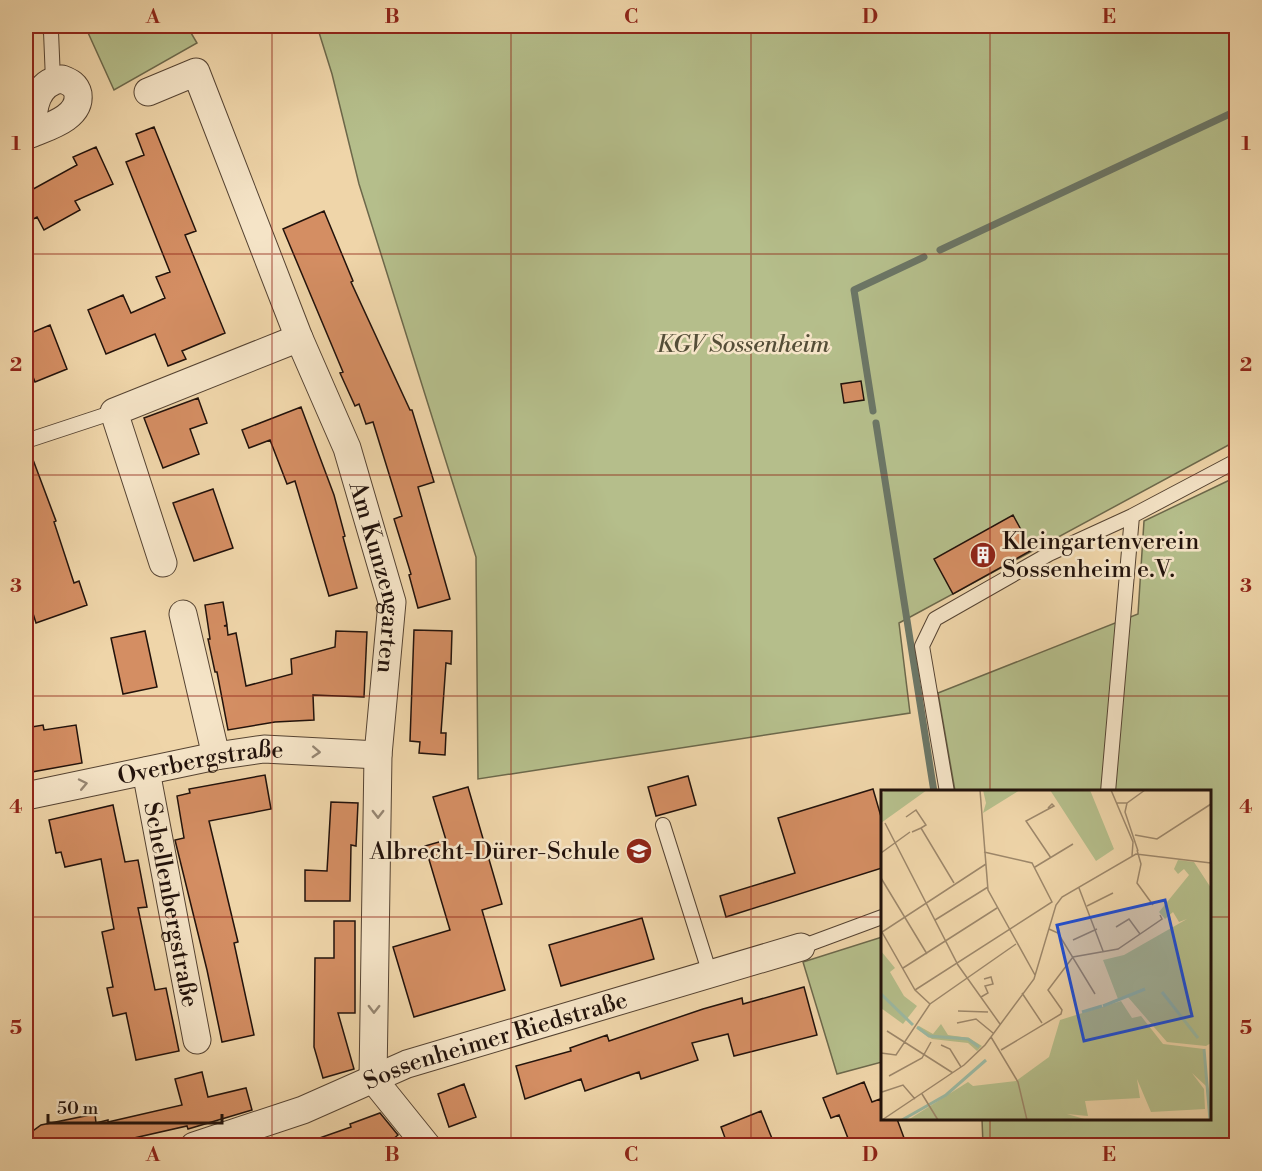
<svg xmlns="http://www.w3.org/2000/svg" width="1262" height="1171" font-family="'Libre Bodoni',serif">
<style>
.green{fill:#b5be8b;stroke:#6c684b;stroke-width:1.5}
.lines{fill:none;stroke-linecap:round;stroke-linejoin:round}
.stream{stroke:#6b7666;stroke-width:7}
.building{fill:#d48e63;stroke:#22120b;stroke-width:1.5}
.lane-casing{stroke:#554332;stroke-width:16}
.street-casing{stroke:#554332;stroke-width:29}
.lane{stroke:#f5e4c7;stroke-width:14}
.street{stroke:#f5e4c7;stroke-width:27}
.oneway{stroke:#968672}
.grid{fill:none;stroke:#8f2418;stroke-width:1.5;stroke-opacity:0.55}
.labels{text-anchor:middle;stroke-width:5;stroke-linejoin:round;paint-order:stroke}
.park-label{font-size:24px;font-style:italic;fill:#554e38;stroke:#f5e4c7}
.poi-label{font-size:24px;fill:#22120b;stroke:#f5e4c7;text-anchor:start}
.street-label{font-size:24px;fill:#22120b;stroke:#f5e4c7}
.inset-river{fill:none;stroke:#9bb9a3;stroke-width:3}
.inset-road{fill:none;stroke:#9d876a;stroke-width:1.5}
.view{fill:#1d4ed8;fill-opacity:0.15;stroke:#1d4ed8;stroke-width:3}
.inset-edge{fill:none;stroke:#22120b;stroke-width:3}
.neatline{fill:none;stroke:#8f2418;stroke-width:2}
.grid-label{font-size:20px;text-anchor:middle;font-weight:bold;fill:#8f2418}
</style>
<rect width="100%" height="100%" fill="#efd5a9"/>
<filter id="stains"><feTurbulence type="fractalNoise" baseFrequency=".00333" numOctaves="4"/><feColorMatrix values="0 0 0 0 .2 0 0 0 0 .09 0 0 0 0 .02 0 0 0 .5 -.17"/></filter>
<radialGradient id="worn" r=".72"><stop offset=".6" stop-color="#630" stop-opacity="0"/><stop offset="1" stop-color="#630" stop-opacity=".3"/></radialGradient>
<path class="green" d="M85,26H187L197,43L114,90Z
M317,26H1236V441L899,623L910,713L478,779L476,557L359,184L332,74Z
M1236,477V1145H983L982,1119L1210,1118V792L955,791L938,693L1138,614L1144,521Z
M882,937V1062L837,1074L803,962Z"/>
<g class="lines">
<path class="stream" d="M940,250L1236,111
M873,411L854,290L924,257
M876,423L934,792"/>
</g>
<path class="building" d="M154,127L196,231L185,235L225,333L182,351L186,359L168,366L155,334L106,354L88,310L123,295L131,313L165,298L156,277L170,272L126,162L144,155L136,134Z
M96,147L113,184L75,201L80,210L44,230L37,217L26,223V193L77,165L73,157Z
M324,211L353,281L351,282L410,410H412L434,482L418,487L450,599L418,608L409,575L411,574L394,519L402,516L373,422L366,424L359,404L355,406L340,373L343,372L283,229Z
M50,325L67,369L35,382L26,359V335Z
M861,381L864,400L844,403L841,384Z
M198,398L207,423L190,429L199,454L163,468L144,418Z
M301,407L334,495L345,536L343,537L357,588L329,596L295,481L287,484L270,440L249,448L242,430Z
M29,449L56,521L54,522L74,583L79,581L87,605L36,623L26,591V450Z
M213,489L233,548L194,561L173,503Z
M1013,515L1032,550L953,594L934,559Z
M223,602L227,625L224,626H227L228,635L236,633L246,686L292,674L291,659L335,647L336,631L367,632L364,697L313,695L314,720L275,722L228,730L217,672H215L208,639H210L205,605Z
M414,630L452,631L451,664L446,663L441,733H446L445,755L419,753L420,742L410,741Z
M145,631L157,687L123,694L111,638Z
M43,725L44,730L76,725L82,763L26,773V728Z
M265,775L271,809L209,821L238,942L234,943L254,1035L222,1042L207,970L175,840L184,838L177,796L190,793L189,789Z
M688,776L696,805L656,816L648,787Z
M468,787L502,904L482,910L505,990L414,1017L393,947L450,930L425,846L446,840L433,797Z
M873,789L882,820V868L726,917L720,896L795,873L778,818Z
M331,802L358,803L356,846L351,845L350,901H305V870L327,871Z
M113,805L125,862L138,860L147,907L138,908L155,990L166,988L179,1051L136,1060L126,1013L113,1016L107,988L113,987L102,932L114,929L101,859L65,867L61,852L56,853L49,820Z
M642,918L654,959L561,986L549,945Z
M334,921H355V1013H338L354,1069L323,1078L314,1047L315,958H334Z
M804,987L817,1035L734,1056L728,1034L692,1043L698,1060L641,1079L639,1072L585,1091L581,1079L525,1099L516,1066L571,1051L570,1048L607,1035L609,1041L703,1009L742,998L743,1004Z
M202,1072L208,1097L246,1088L252,1110L188,1129L187,1126L99,1146H26V1136L41,1125L95,1114L96,1123L108,1120V1122L182,1105L175,1079Z
M864,1082L872,1102L880,1099L882,1107V1119H897L907,1146H851L839,1115L831,1118L823,1098Z
M464,1084L476,1117L449,1127L438,1094Z
M761,1111L775,1146H728L721,1127Z
M380,1113L398,1135L385,1146H371L367,1141L355,1146H308V1142L351,1127L350,1124Z"/>
<g class="lines">
<defs>
<path id="lane" d="M47,26L51,32L53,80
M26,441L114,412
M947,792L922,646L935,619L1049,554L1132,516L1236,461
M1108,792L1132,516
M663,825L710,974
M801,947L882,917"/>
<g id="street">
<path d="M62,79C70,82 76,85 78,94C81,118 47,127 31,134C33,112 34,82 62,79Z"/>
<path id="s1" d="M148,92L196,72L299,338L347,448L392,602L378,755L373,1079L427,1146"/>
<path d="M163,563L114,412L299,338"/>
<path d="M183,614L216,756"/>
<path id="s2" d="M146,771L197,1040"/>
<path id="s3" d="M26,796L216,756L264,749L378,755"/>
<path id="s4" d="M194,1146L303,1110L407,1064L801,947"/>
</g>
</defs>
<use href="#lane" class="lane-casing"/>
<use href="#street" class="street-casing"/>
<use href="#lane" class="lane"/>
<use href="#street" class="street"/>
</g>
<defs><path id="oneway-chevron" d="M-2-3.5L2.5 0L-2 3.5" fill="none" stroke-width="1.6" stroke-linecap="round" stroke-linejoin="round" transform="scale(1.5)"/></defs>
<g class="oneway">
<use href="#oneway-chevron" transform="translate(316 752) rotate(3)"/>
<use href="#oneway-chevron" transform="translate(83 784) rotate(-12)"/>
<use href="#oneway-chevron" transform="translate(378 814) rotate(90)"/>
<use href="#oneway-chevron" transform="translate(374 1009) rotate(91)"/>
</g>
<path class="grid" d="M272,26V1146M511,26V1146M751,26V1146M990,26V792M26,254H1236M26,475H1236M26,696H1236M26,917H882M1210,917H1236M990,1118V1146"/>
<defs>
<symbol id="building-disc" viewBox="-11 -11 22 22"><circle r="9.5" fill="#8f2418" stroke="#f5e4c7"/><path d="M-4-6H4V6H1V3H-1V6H-4ZM-2.5-4.3h1.7v1.8h-1.7ZM.8-4.3h1.7v1.8H.8ZM-2.5-1h1.7V.8h-1.7ZM.8-1h1.7V.8H.8Z" fill="#fff"/></symbol>
<symbol id="school-disc" viewBox="-11 -11 22 22"><circle r="9.5" fill="#8f2418" stroke="#f5e4c7"/><path d="M0-5L7-2L0 1L-7-2ZM-4 1L0 2.5L4 1V4Q0 6-4 4Z" fill="#fff"/></symbol>
</defs>
<g fill-rule="evenodd">
<use href="#building-disc" x="968" y="540" width="30" height="30"/>
<use href="#school-disc" x="624" y="836" width="30" height="30"/>
</g>
<g class="labels">
<g class="park-label">
<text x="743" y="352">KGV Sossenheim</text>
</g>
<g class="poi-label">
<text x="1002" y="549">Kleingartenverein<tspan x="1002" dy="28">Sossenheim e.V.</tspan></text>
<text x="620" y="859" text-anchor="end">Albrecht-Dürer-Schule</text>
</g>
<g class="street-label">
<text dy="8" stroke="none"><textPath href="#s1" startOffset="591">Am Kunzengarten</textPath></text>
<text dy="8" stroke="none"><textPath href="#s3" startOffset="178">Overbergstraße</textPath></text>
<text dy="8" stroke="none"><textPath href="#s2" startOffset="136">Schellenbergstraße</textPath></text>
<text dy="8" stroke="none"><textPath href="#s4" startOffset="320">Sossenheimer Riedstraße</textPath></text>
</g>
</g>
<g transform="translate(881 790)">
<rect width="330" height="330" fill="#efd5a9"/>
<path d="M5,0H46L0,33V4ZM102,0H139L102,23L105,13ZM169,0H209L233,59L215,71ZM297,70L313,72L330,98V253L325,256L286,252L246,206L237,209L222,170L243,165L306,129L298,132L292,122L284,129L278,122L308,85L303,79L297,84L293,79ZM0,161L14,178L9,182L23,206L36,216L22,234L0,218ZM240,211L251,228L260,226L282,254L323,259L325,296L311,283L323,299L324,319L270,322L256,289L259,308L204,311L207,326L186,324L207,330H27L87,292L92,296L135,291L168,267L179,230ZM60,234L67,245L88,248L101,256L96,261L87,253L51,249L36,239L38,236L52,244Z" fill="#b5be8b"/>
<path class="inset-river" d="M281,202L317,248M0,204L32,235M222,216L264,199M201,222L221,216M36,237L48,246L87,249L98,257M323,259L329,330M21,330L65,305L105,270"/>
<path class="inset-road" d="M99,0L107,100L154,185M230,0L252,52L251,66M235,13H246L264,0M246,13L244,22L257,61M167,18L171,14L173,16L145,31L170,68M25,27L35,20L45,35L40,38M4,33L77,175L119,234M31,42L40,38L73,93M254,45L276,49L330,14M256,60L260,74L256,93L272,115M0,63L29,42M154,77L192,54M0,88L46,164M198,98L222,161M206,116L232,103M54,130L107,97M235,137L248,129L259,144M168,139L177,143L214,204M192,150L216,139M22,178L116,118M34,200L171,112L151,73L103,62M141,203L161,233M100,207L107,203L104,196L112,194L110,187L103,189M49,214L34,200L1,142L105,74M77,221L107,222M76,233L95,229L112,243M6,241L72,283M110,247L137,292L146,330M60,255L69,259L80,277M120,260L180,224L181,220L167,200L192,167L237,159L281,129L279,125M0,263L15,265L49,214L135,154M8,286L41,268L50,252M1,302L22,295L34,309M41,304L57,330M1,330L83,275L104,255L153,189L175,115L181,107L255,64L330,73"/>
<path class="view" d="M284,110L311,226L203,251L176,135Z"/>
<rect width="330" height="330" class="inset-edge"/>
</g>
<rect width="1262" height="1171" fill="none" stroke="#efd5a9" stroke-width="66"/>
<path d="M48 1114v9h174v-9" fill="none" stroke="#22120b" stroke-width="3"/>
<text x="57" y="1114" font-size="18" fill="#22120b" stroke="#f5e4c7" stroke-width="4.5" paint-order="stroke">50 m</text>
<rect x="33" y="33" width="1196" height="1105" class="neatline"/>
<g class="grid-label">
<text x="153" y="23">A</text>
<text x="392" y="23">B</text>
<text x="631" y="23">C</text>
<text x="870" y="23">D</text>
<text x="1109" y="23">E</text>
<text x="16" y="150">1</text>
<text x="1246" y="150">1</text>
<text x="16" y="371">2</text>
<text x="1246" y="371">2</text>
<text x="16" y="592">3</text>
<text x="1246" y="592">3</text>
<text x="16" y="813">4</text>
<text x="1246" y="813">4</text>
<text x="16" y="1034">5</text>
<text x="1246" y="1034">5</text>
<text x="153" y="1161">A</text>
<text x="392" y="1161">B</text>
<text x="631" y="1161">C</text>
<text x="870" y="1161">D</text>
<text x="1109" y="1161">E</text>
</g>
<rect width="100%" height="100%" filter="url(#stains)"/>
<rect width="100%" height="100%" fill="url(#worn)"/>
</svg>
